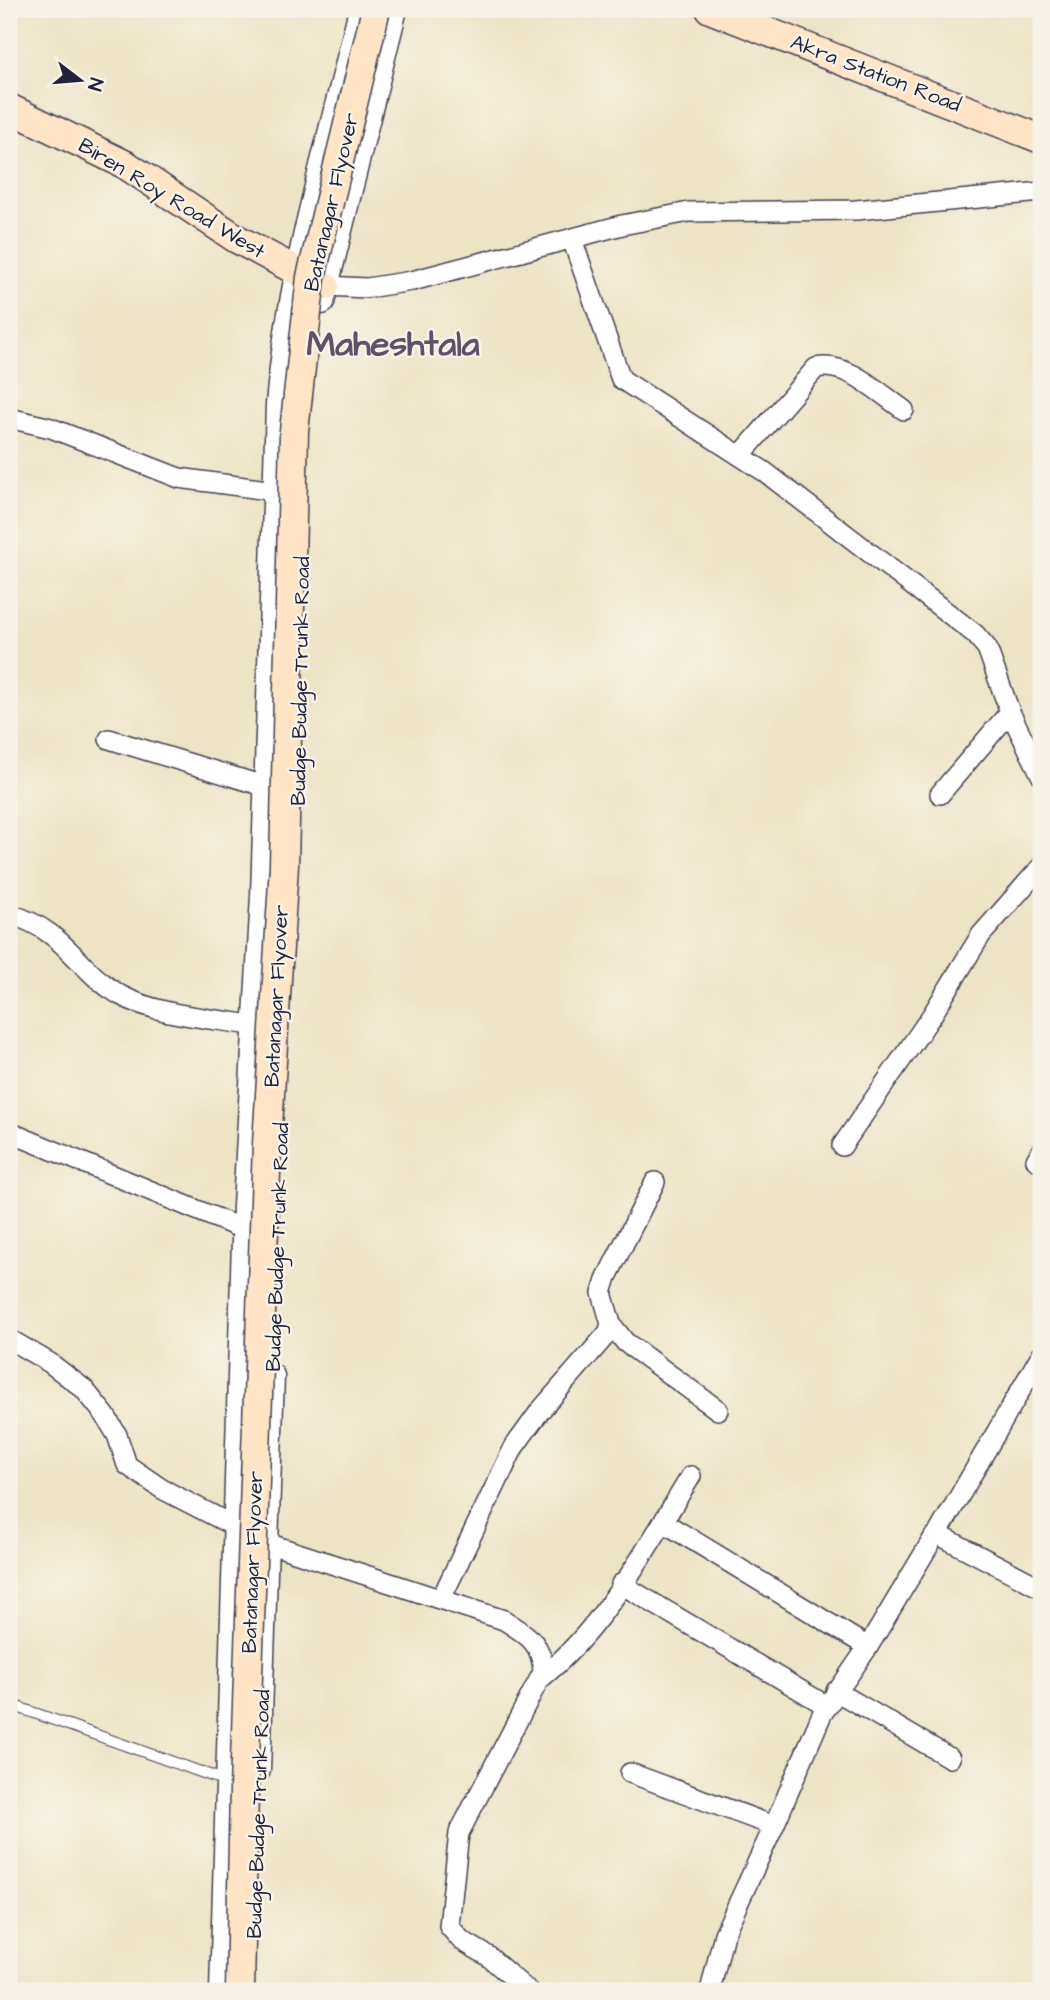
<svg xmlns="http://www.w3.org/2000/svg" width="1050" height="2000" font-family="'Architects Daughter',sans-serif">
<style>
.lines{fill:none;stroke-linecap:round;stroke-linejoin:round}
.service-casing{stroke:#403f50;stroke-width:12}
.minor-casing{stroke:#403f50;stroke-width:22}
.tertiary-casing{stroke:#403f50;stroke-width:27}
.secondary-casing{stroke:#403f50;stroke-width:31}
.service{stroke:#fff;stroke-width:10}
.minor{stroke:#fff;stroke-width:19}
.tertiary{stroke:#fff;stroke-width:24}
.secondary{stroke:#ffe4c6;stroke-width:28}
.secondary-bridge-casing{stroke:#403f50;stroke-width:31;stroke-linecap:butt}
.secondary-bridge{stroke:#ffe4c6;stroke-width:28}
.labels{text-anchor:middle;stroke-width:5;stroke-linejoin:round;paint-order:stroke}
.street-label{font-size:21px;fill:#22223b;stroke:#f7f3e8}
.town-label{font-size:35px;font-weight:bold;fill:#61506a;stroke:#f7f3e8}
</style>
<rect width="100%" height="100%" fill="#f7f3e8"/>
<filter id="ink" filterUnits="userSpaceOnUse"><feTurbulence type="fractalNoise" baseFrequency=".0143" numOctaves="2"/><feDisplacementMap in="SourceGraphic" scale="14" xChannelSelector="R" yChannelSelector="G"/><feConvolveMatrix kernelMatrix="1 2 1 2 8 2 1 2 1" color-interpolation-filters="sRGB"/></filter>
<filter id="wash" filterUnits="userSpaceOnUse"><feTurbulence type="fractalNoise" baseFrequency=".00686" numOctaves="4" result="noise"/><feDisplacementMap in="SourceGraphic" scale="28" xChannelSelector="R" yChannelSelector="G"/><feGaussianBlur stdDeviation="1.57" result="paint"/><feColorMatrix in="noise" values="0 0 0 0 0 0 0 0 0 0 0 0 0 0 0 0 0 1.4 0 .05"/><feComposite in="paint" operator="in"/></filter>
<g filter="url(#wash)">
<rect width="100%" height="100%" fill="#ede3c5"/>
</g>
<g filter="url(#ink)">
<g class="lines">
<defs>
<path id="service" d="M9,1704L226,1781"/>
<path id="minor" d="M572,239L621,379L765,472L975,634L987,648L1010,712L1041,775
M325,286L367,288L412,281L622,225L689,212L856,210L1041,192
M9,418L51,428L179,478L275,491
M740,456L816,368C847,361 879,393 904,410
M109,739L267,787
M940,794L1010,712
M9,914C68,931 75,969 120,995C159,1016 213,1018 256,1026
M9,1132L245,1230
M842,1146L932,1015L981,935L1041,867
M1036,1160L1041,1151
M611,1324L625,1342L718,1410
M9,1339L50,1363L84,1389L105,1415L117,1435L127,1465L162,1489L267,1543L504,1620C527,1635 542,1642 543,1672L459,1833L449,1926L461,1940L488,1956L528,1991
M663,1522L868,1647
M937,1535L1041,1355
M621,1584L827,1706
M441,1599L514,1447L540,1411L608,1333L611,1324L602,1293L607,1277L655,1182
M541,1678C603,1629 649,1544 691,1476
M836,1691L950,1758
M630,1773L774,1826L822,1714L868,1647L934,1537L941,1536L1041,1588
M710,1991L724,1934L774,1826"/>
<path id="tertiary" d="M322,302L395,9
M258,1770L272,1376
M222,1991L245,1206L263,896L278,405C290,267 330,142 361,9"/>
<path id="secondary" d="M710,9L1041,139
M9,108L126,165L237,239L325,286"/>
</defs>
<use href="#service" class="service-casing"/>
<use href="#minor" class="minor-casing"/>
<use href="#tertiary" class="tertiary-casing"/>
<use href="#secondary" class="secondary-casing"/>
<use href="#service" class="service"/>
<use href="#minor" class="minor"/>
<use href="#tertiary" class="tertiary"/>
<use href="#secondary" class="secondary"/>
<defs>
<path id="secondary-bridge" d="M240,1991L244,1788L267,1144L284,865L294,431L311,277L376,9"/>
</defs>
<use href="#secondary-bridge" class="secondary-bridge-casing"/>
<use href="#secondary-bridge" class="secondary-bridge"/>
</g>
</g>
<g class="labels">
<g class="street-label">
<text transform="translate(876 73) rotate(21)" y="7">Akra Station Road</text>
<text transform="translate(172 198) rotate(31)" y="7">Biren Roy Road West</text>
<text transform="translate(331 202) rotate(-77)" y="7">Batanagar Flyover</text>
<text transform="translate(300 681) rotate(-89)" y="7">Budge Budge Trunk Road</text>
<text transform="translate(276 996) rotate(-87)" y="7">Batanagar Flyover</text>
<text transform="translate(277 1247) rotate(-88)" y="7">Budge Budge Trunk Road</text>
<text transform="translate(252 1562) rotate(-88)" y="7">Batanagar Flyover</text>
<text transform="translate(258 1814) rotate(-88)" y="7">Budge Budge Trunk Road</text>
</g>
<g class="town-label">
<text x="393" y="355">Maheshtala</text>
</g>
</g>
<rect width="1050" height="2000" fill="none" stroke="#f7f3e8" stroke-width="35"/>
<g transform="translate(80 80) rotate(106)" stroke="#f7f3e8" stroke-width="5" paint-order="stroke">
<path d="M0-5L12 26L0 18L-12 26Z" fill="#22223b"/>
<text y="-10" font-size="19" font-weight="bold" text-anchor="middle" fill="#22223b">N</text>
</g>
</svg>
